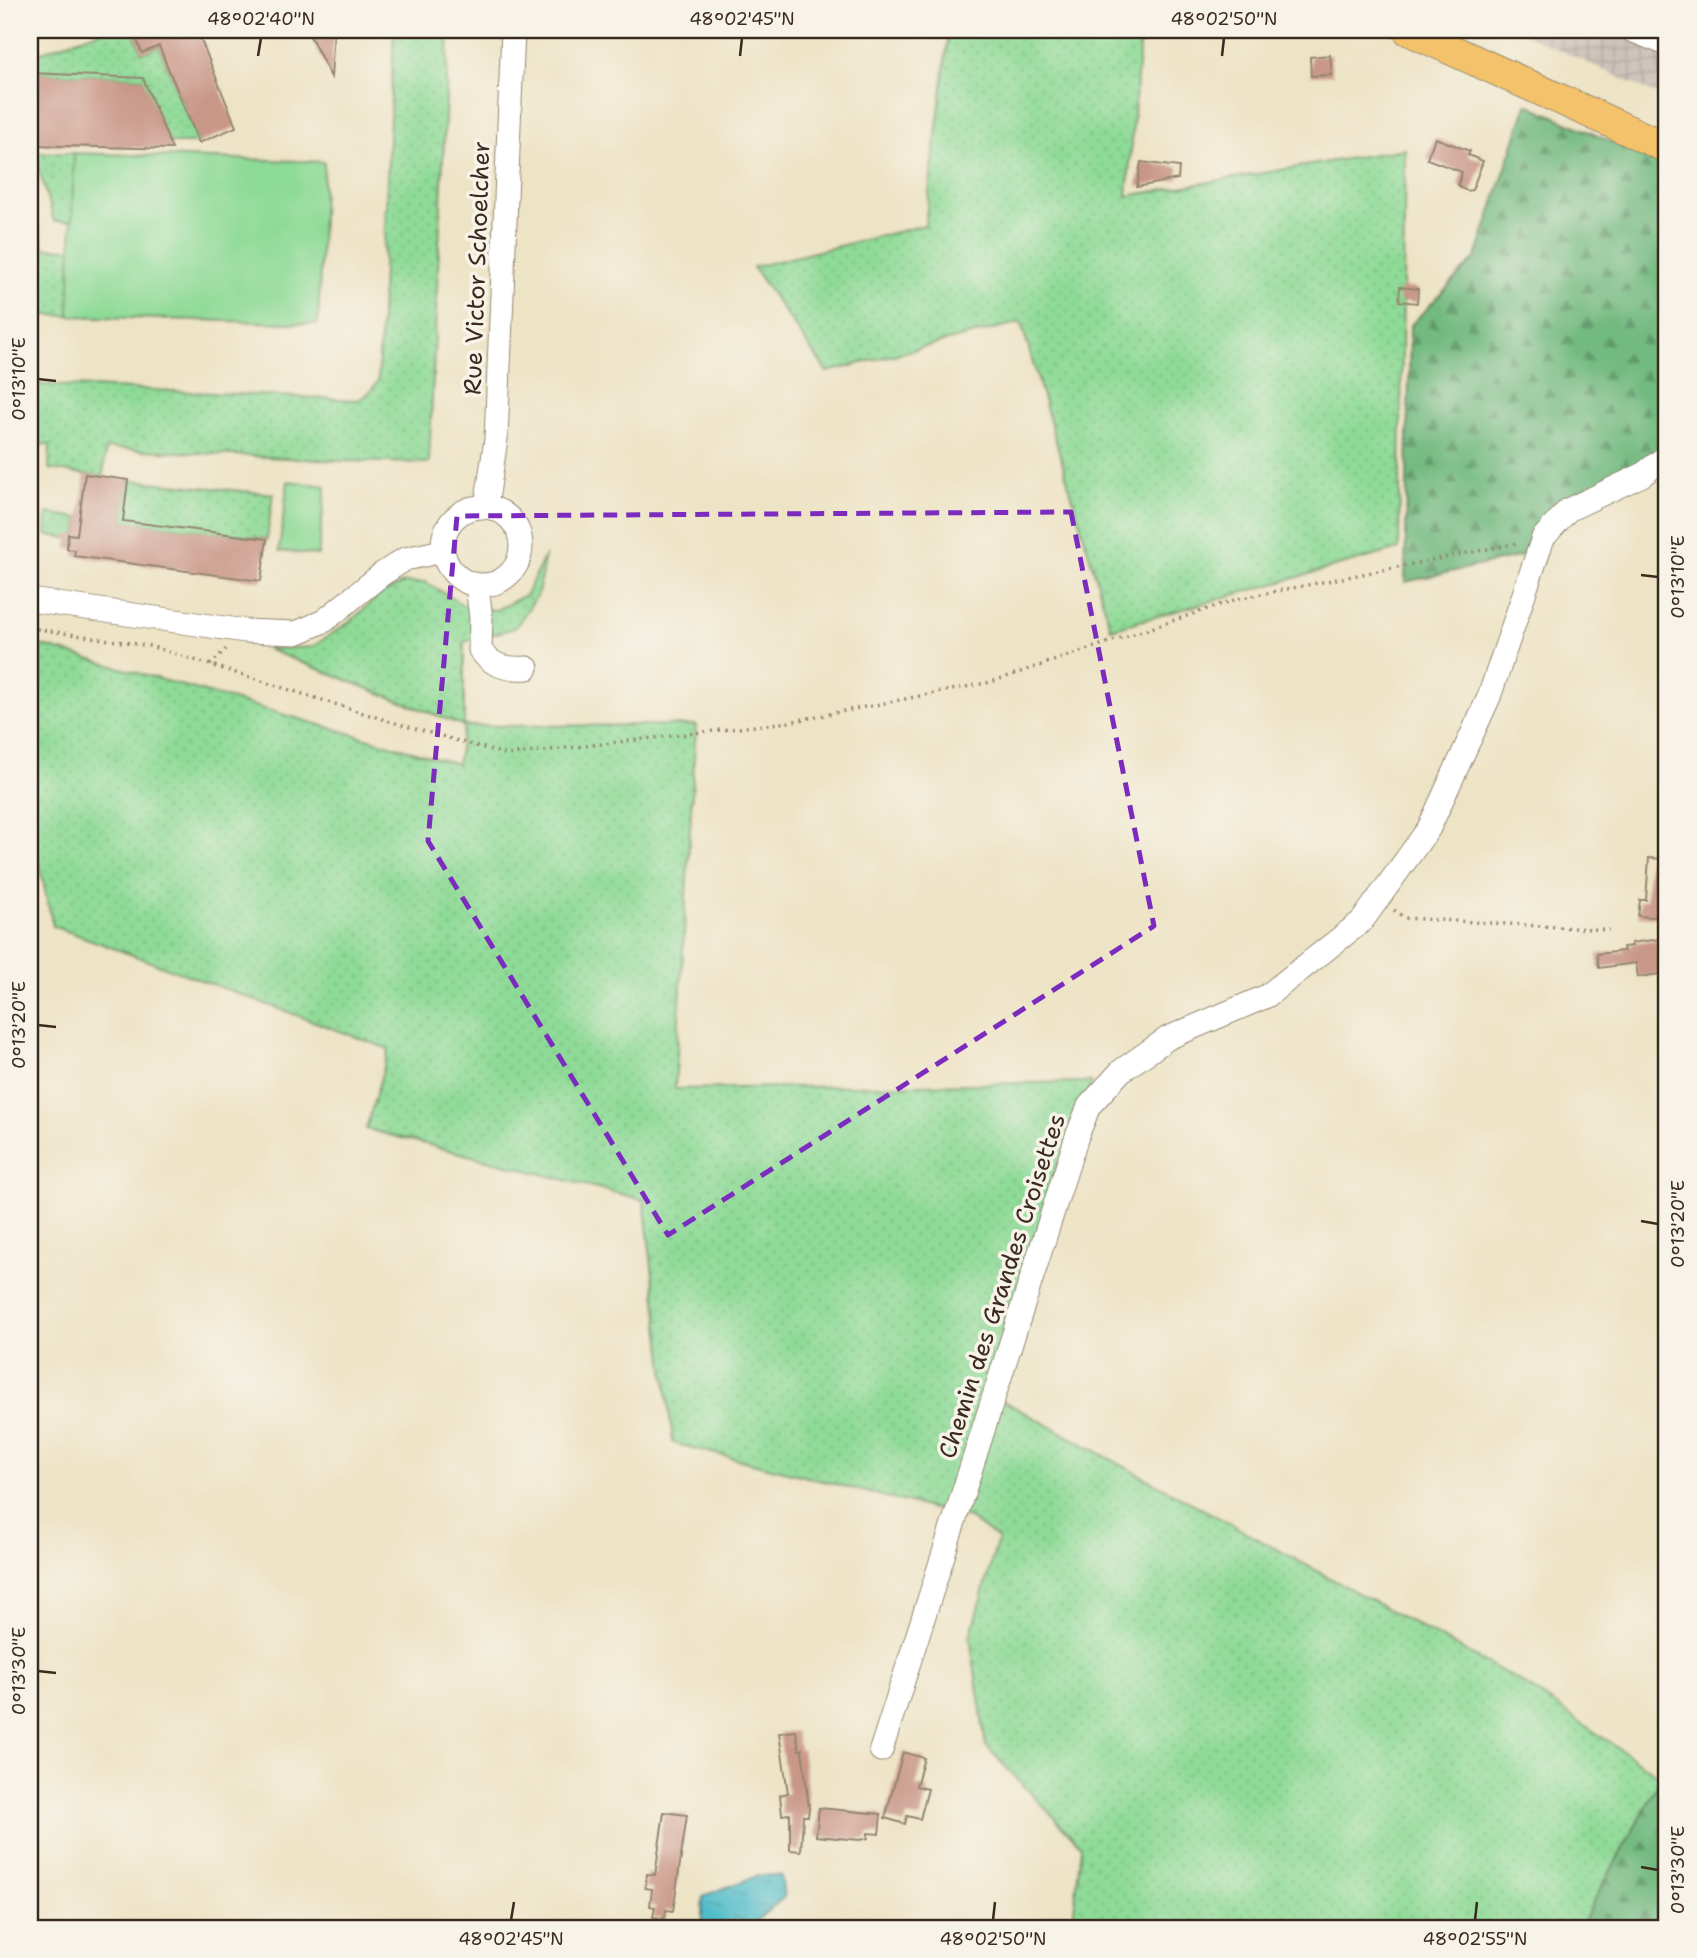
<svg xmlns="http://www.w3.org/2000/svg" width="1697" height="1958" font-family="'Shantell Sans',sans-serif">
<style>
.industrial{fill:url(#industrial-grid)}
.grass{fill:url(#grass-dots);stroke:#64825a;stroke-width:2}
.forest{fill:url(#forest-firs);stroke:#56724f;stroke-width:2}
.garden{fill:#8eda97;stroke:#64825a;stroke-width:2}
.water{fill:url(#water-ripples);stroke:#457374;stroke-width:2}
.building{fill:#c99788}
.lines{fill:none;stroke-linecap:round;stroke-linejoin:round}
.minor-casing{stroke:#948672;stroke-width:25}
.major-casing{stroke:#948672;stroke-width:32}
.path{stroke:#948672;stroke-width:3.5;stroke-dasharray:2 5;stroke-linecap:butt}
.minor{stroke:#fff;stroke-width:23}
.major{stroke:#f3c26a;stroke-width:30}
.marked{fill:none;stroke:#7b2cbf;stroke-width:5;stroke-dasharray:14 9;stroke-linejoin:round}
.ticks{fill:none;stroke:#3b2a1e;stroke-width:2.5}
.labels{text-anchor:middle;stroke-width:7;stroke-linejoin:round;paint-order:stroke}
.street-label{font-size:24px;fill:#3b2a1e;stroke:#f7f3e8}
.neatline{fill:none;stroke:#3b2a1e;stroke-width:2.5}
.ticks-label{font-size:18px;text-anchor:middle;fill:#3b2a1e}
</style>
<defs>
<pattern id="industrial-grid" width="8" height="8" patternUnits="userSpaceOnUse" patternTransform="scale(1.75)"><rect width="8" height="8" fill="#ccc2b9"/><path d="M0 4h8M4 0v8" fill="none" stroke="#b0a79f"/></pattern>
<pattern id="grass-dots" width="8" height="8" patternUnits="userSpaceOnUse" patternTransform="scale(1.75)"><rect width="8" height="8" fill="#8eda97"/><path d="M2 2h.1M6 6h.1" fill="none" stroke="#7bbb82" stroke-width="1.8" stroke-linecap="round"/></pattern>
<pattern id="forest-firs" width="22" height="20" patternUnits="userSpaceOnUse" patternTransform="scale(1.75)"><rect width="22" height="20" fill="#72ba80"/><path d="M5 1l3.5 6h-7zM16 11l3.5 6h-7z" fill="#5f9768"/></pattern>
<pattern id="water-ripples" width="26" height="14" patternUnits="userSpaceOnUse" patternTransform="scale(1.75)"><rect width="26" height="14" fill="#4fbcc9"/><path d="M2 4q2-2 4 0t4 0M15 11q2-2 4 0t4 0" fill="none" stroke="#4399a3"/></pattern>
</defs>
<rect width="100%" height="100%" fill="#f7f3e8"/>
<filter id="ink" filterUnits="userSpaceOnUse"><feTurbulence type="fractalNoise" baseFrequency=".0143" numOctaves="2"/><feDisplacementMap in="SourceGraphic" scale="14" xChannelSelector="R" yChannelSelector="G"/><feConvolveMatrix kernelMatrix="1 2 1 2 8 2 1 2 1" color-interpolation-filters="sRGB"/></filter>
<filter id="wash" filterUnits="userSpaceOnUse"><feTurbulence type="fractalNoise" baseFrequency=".00686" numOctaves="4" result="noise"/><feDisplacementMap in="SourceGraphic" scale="28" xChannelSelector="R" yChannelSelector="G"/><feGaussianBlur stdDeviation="1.57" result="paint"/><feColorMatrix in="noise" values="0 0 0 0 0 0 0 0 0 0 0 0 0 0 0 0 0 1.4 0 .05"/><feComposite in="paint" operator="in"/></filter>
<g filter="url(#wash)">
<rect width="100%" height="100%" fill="#ede3c5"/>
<path class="industrial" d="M1516,30H1667V99Z"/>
<path class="grass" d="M104,30H133L142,53L159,46L199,143H169L142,78L30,73V56Z
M394,30H449L429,463L341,461L106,448L103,477L49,469L50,445L30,443V384L358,400L370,392L378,381Z
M949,30H1141L1127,196L1405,149L1399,549L1111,629L1021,322L827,372L753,267L925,225Z
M34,153H74L72,221H54Z
M30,196L44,248L71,249L69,316L30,314Z
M128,480L273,494L267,539L123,521Z
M47,513L79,518L77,535L68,538L46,535Z
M545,555L538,594L515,628L464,642V726L696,725L675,1089L1092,1082L985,1391L1520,1681L1662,1778L1579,1928H1072L1081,1846L986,1746L970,1637L998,1539L969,1518L673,1443L644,1200L366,1129L389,1049L53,926L30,823V642L457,764L464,726L267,649L312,647L352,620L379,595L403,583L426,582L468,608L496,610L526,595Z"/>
<path class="forest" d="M1527,104L1667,167V445L1641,464L1575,494L1539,523L1521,556L1405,582L1410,326L1476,257Z
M1662,1778L1667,1780V1928H1579Z"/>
<path class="garden" d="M74,153L324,162L318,324L69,316Z
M288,481L326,486L318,555L279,551Z"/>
<path class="water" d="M781,1875L784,1897L748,1928H701L703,1896L757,1876Z"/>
<g id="blocks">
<path class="building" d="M133,30H197L236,127L199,143L159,46L142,53Z
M307,30H334L331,77Z
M1330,55L1332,75L1311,76L1310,57Z
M30,73L143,78L172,149L30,145Z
M1435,138L1470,151L1468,155L1483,161L1472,190L1468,191L1460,188L1458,184L1462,172L1427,159Z
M1141,162L1179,167L1178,179L1137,187Z
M1400,287L1418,289L1417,303L1399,301Z
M85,474L128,480L123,521L267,539L261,581L74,556L75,550L67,549L68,534L77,535Z
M1649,858L1667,859V918L1638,916L1640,900H1646Z
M1667,938V973L1638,977L1636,963L1599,968L1597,954L1624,951L1623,947L1632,946L1631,943Z
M796,1731L799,1750L802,1749L809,1808L808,1816H803L801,1851L790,1850V1814L782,1815L780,1795L788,1793L779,1733Z
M903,1752L924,1758L916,1786L928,1789L920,1819L907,1816L905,1824L885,1818Z
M819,1808L881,1814L879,1834L868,1833V1838L860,1840L816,1836Z
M664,1812L687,1815L673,1911L666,1910L665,1918L653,1917L655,1907L650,1906L652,1889L645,1888L647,1874L655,1875Z"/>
</g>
</g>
<g filter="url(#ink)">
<use href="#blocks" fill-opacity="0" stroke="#948672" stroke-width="2"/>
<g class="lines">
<defs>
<path id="minor" d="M1631,30L1667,44
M486,507L496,439L513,30
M443 546a39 39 0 1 1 78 0a39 39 0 1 1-78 0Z
M477,585L481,619L480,650C493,667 506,669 527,668
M30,600L245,631L296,633L324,621L382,574L405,559L443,551
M881,1750L1077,1136L1089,1106L1121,1071L1168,1038L1267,996L1362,921L1429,828L1489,697L1543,538L1568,510L1642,475L1667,456"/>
<path id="major" d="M1408,30L1667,148"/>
</defs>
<use href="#minor" class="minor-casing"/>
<use href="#major" class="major-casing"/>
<path class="path" d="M30,628L150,646L392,722L508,755L789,722L991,682L1237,599L1518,543
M210,665L226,649
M1394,910L1405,918L1609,930
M30,1923L35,1928"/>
<use href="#minor" class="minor"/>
<use href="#major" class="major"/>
</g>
</g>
<path class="marked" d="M1071,512L1154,926L668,1235L428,841L457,516Z"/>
<path class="ticks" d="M258,56L261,38M740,56L742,38M1222,56L1224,38M38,379L56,381M1641,575L1658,577M38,1025L56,1027M1641,1221L1658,1224M38,1671L56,1673M1641,1867L1658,1870M511,1920L514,1902M993,1920L995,1902M1475,1920L1477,1902"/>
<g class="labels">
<g class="street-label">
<text transform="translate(477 268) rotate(-88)" y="8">Rue Victor Schoelcher</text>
<text transform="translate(1002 1286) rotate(-72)" y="8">Chemin des Grandes Croisettes</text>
</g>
</g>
<rect width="1697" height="1958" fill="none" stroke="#f7f3e8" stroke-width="77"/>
<rect x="38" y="38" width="1620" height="1882" class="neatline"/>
<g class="ticks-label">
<text x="261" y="25">48°02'40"N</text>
<text x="742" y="25">48°02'45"N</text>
<text x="1224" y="25">48°02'50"N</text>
<text transform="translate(19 379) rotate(-90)" y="6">0°13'10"E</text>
<text transform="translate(1678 577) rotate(-90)" y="6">0°13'10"E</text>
<text transform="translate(19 1025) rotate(-90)" y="6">0°13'20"E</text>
<text transform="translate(1678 1224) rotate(-90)" y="6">0°13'20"E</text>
<text transform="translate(19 1671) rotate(-90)" y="6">0°13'30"E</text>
<text transform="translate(1678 1870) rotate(-90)" y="6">0°13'30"E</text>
<text x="511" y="1945">48°02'45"N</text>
<text x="993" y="1945">48°02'50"N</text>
<text x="1475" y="1945">48°02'55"N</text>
</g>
</svg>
